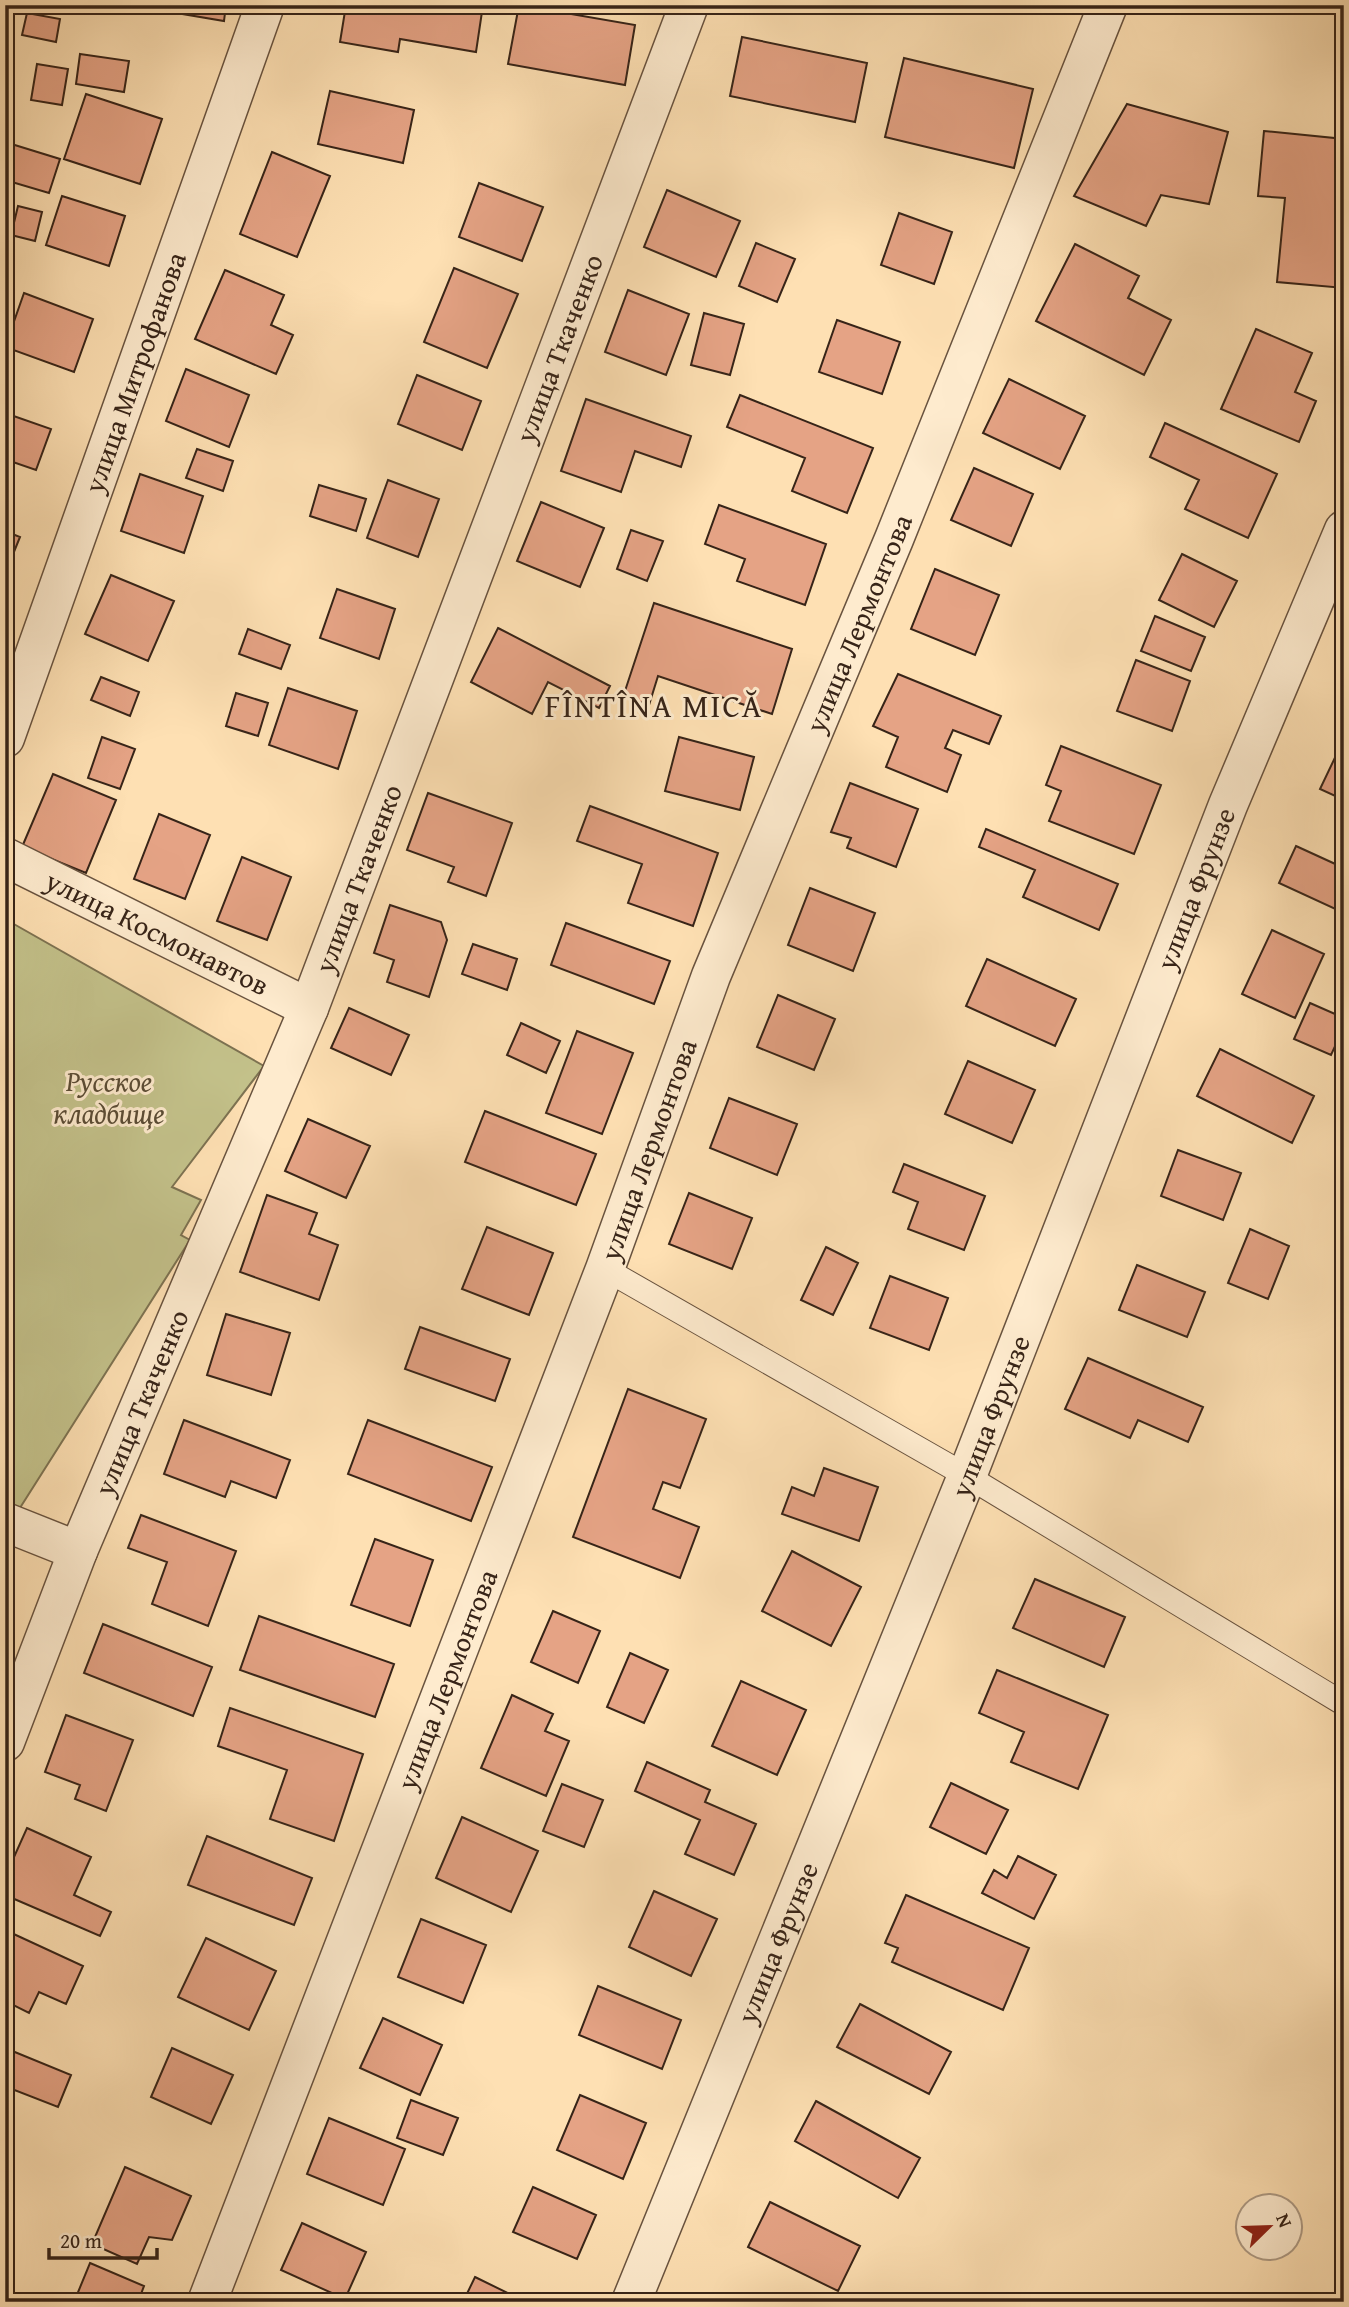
<svg xmlns="http://www.w3.org/2000/svg" width="1349" height="2307" font-family="'Gentium Book Plus',serif">
<style>
.green{fill:#c3c18a;stroke:#7d7251;stroke-width:2}
.building{fill:#e5a385;stroke:#372418;stroke-width:2}
.lines{fill:none;stroke-linecap:round;stroke-linejoin:round}
.service-casing{stroke:#69533f;stroke-width:25}
.minor-casing{stroke:#69533f;stroke-width:41}
.service{stroke:#feebce;stroke-width:23}
.minor{stroke:#feebce;stroke-width:38}
.labels{text-anchor:middle;stroke-width:6;stroke-linejoin:round;paint-order:stroke}
.street-label{font-size:28px;fill:#372418;stroke:#feebce}
.park-label{font-size:28px;font-style:italic;fill:#5a4b34;stroke:#feebce}
.quarter-label{font-size:32px;letter-spacing:2px;fill:#372418;stroke:#feebce}
</style>
<rect width="100%" height="100%" fill="#fee0b3"/>
<filter id="stains"><feTurbulence type="fractalNoise" baseFrequency=".00286" numOctaves="4"/><feColorMatrix values="0 0 0 0 .2 0 0 0 0 .09 0 0 0 0 .02 0 0 0 .5 -.17"/></filter>
<radialGradient id="worn" r=".72"><stop offset=".6" stop-color="#630" stop-opacity="0"/><stop offset="1" stop-color="#630" stop-opacity=".3"/></radialGradient>
<path class="green" d="M5,919L264,1066L172,1187L201,1200L181,1235L190,1240L18,1511L5,1505Z"/>
<path class="building" d="M129,5H226L224,21Z
M346,5H483L476,52L400,39L398,52L340,42Z
M519,5L635,25L625,85L508,64Z
M27,13L60,19L56,42L22,35Z
M742,37L867,63L855,122L730,96Z
M80,54L129,61L124,92L76,84Z
M904,58L1033,89L1014,168L885,137Z
M37,64L68,69L62,105L31,100Z
M330,91L414,110L403,163L318,144Z
M86,94L162,119L140,184L64,159Z
M1127,104L1228,132L1209,204L1161,195L1146,226L1074,196Z
M1264,131L1344,139V288L1277,282L1285,198L1258,196Z
M5,142L60,159L49,193L5,180Z
M272,152L330,176L297,257L240,234Z
M479,183L543,207L522,261L459,237Z
M667,190L740,221L716,277L644,247Z
M62,196L125,216L109,266L46,245Z
M18,206L42,212L35,241L11,235Z
M899,213L952,232L934,284L881,265Z
M756,243L795,259L777,302L739,286Z
M1075,244L1139,276L1128,298L1171,320L1144,375L1036,321Z
M454,268L518,294L487,368L424,342Z
M225,270L284,295L271,325L293,335L276,374L195,339Z
M628,290L689,314L666,375L605,352Z
M24,293L93,319L74,372L5,347Z
M704,313L744,324L730,375L691,365Z
M837,320L900,342L882,394L819,372Z
M1256,329L1312,353L1295,392L1316,401L1299,442L1221,409Z
M186,369L249,395L229,447L166,421Z
M417,375L481,401L462,450L398,424Z
M1009,379L1085,416L1060,469L983,433Z
M740,395L873,448L847,513L792,491L805,458L727,427Z
M586,399L691,436L681,467L635,451L621,492L561,471Z
M5,413L51,429L36,470L13,462L7,481Z
M1165,423L1277,474L1248,538L1185,509L1199,480L1150,457Z
M197,449L233,461L223,491L186,478Z
M974,468L1033,494L1011,546L951,520Z
M140,474L203,496L184,553L121,531Z
M388,480L439,499L418,557L367,538Z
M319,485L366,499L356,531L310,516Z
M541,502L604,528L580,587L517,561Z
M719,505L826,544L805,605L737,581L745,559L705,544Z
M631,530L663,541L647,581L617,569Z
M5,531L20,537L5,574Z
M1182,554L1237,581L1214,627L1159,600Z
M935,569L999,595L975,655L911,629Z
M111,575L174,601L148,661L85,634Z
M337,589L395,609L379,659L320,638Z
M654,603L792,649L772,714L658,676L649,705L623,697Z
M1155,616L1205,637L1191,671L1141,651Z
M498,628L610,686L599,708L548,682L532,714L471,682Z
M248,629L290,645L281,669L239,654Z
M1136,660L1190,681L1172,731L1117,711Z
M898,674L1001,716L989,744L953,730L945,748L961,755L947,792L886,767L898,737L873,726Z
M101,677L139,692L130,716L91,700Z
M288,688L357,711L338,769L269,745Z
M236,693L268,703L258,736L226,726Z
M102,737L135,749L120,789L88,778Z
M679,737L754,757L740,810L665,791Z
M1341,745L1344,746V800L1320,789Z
M1061,746L1161,785L1134,854L1049,821L1061,791L1046,785Z
M53,774L116,800L86,873L22,847Z
M850,783L918,809L896,867L847,848L851,838L831,832Z
M428,793L512,823L486,896L448,882L454,867L407,850Z
M590,806L718,853L693,926L628,903L642,864L577,841Z
M159,814L210,835L185,899L134,879Z
M986,829L1118,884L1099,930L1023,897L1035,870L979,847Z
M1296,846L1344,868V913L1279,883Z
M242,857L291,877L267,940L217,921Z
M810,888L875,913L853,971L788,945Z
M390,905L441,922L447,940L429,997L387,982L394,960L374,953Z
M566,923L670,961L654,1004L551,965Z
M1272,930L1324,954L1295,1018L1242,994Z
M473,944L517,959L507,990L462,974Z
M987,959L1076,999L1055,1046L966,1006Z
M778,995L835,1019L814,1070L757,1047Z
M1310,1003L1344,1018V1027L1331,1055L1294,1039Z
M349,1008L409,1035L391,1075L331,1048Z
M521,1023L560,1041L546,1073L507,1055Z
M577,1031L633,1053L602,1134L546,1113Z
M1220,1049L1314,1096L1292,1143L1197,1096Z
M968,1061L1035,1090L1012,1143L945,1114Z
M729,1098L797,1124L777,1175L710,1148Z
M485,1111L596,1154L576,1205L465,1162Z
M308,1119L370,1146L346,1198L285,1171Z
M1178,1150L1241,1173L1223,1220L1161,1196Z
M904,1164L985,1196L964,1250L908,1229L918,1202L893,1192Z
M689,1193L752,1218L732,1269L669,1244Z
M267,1195L317,1213L309,1234L338,1245L319,1300L240,1272Z
M487,1227L553,1253L529,1315L462,1289Z
M1250,1229L1289,1246L1268,1299L1228,1283Z
M826,1247L858,1263L833,1315L801,1300Z
M1137,1265L1205,1292L1187,1337L1119,1310Z
M890,1276L948,1298L929,1350L870,1328Z
M226,1314L290,1333L271,1395L207,1375Z
M420,1327L510,1359L495,1401L405,1369Z
M1088,1358L1203,1407L1188,1442L1138,1420L1130,1438L1065,1409Z
M628,1389L706,1419L680,1488L663,1482L653,1509L699,1527L680,1578L573,1537Z
M184,1420L290,1460L276,1498L231,1481L225,1497L164,1474Z
M368,1420L492,1467L471,1521L348,1474Z
M824,1468L878,1487L859,1541L782,1514L792,1487L814,1496Z
M141,1515L236,1551L208,1626L152,1604L167,1562L128,1548Z
M375,1539L433,1560L410,1626L351,1605Z
M792,1551L861,1587L831,1646L762,1611Z
M1035,1579L1125,1617L1104,1667L1013,1628Z
M553,1611L600,1631L578,1683L531,1662Z
M259,1616L394,1664L375,1717L240,1670Z
M103,1624L212,1667L193,1716L84,1673Z
M630,1653L668,1670L644,1723L607,1707Z
M997,1670L1108,1715L1078,1789L1011,1762L1024,1732L979,1713Z
M741,1681L806,1710L777,1775L712,1746Z
M512,1695L553,1714L545,1731L569,1741L546,1796L481,1768Z
M230,1708L363,1754L334,1841L270,1819L287,1770L218,1746Z
M66,1715L133,1740L106,1811L75,1799L80,1785L45,1772Z
M647,1762L710,1790L705,1802L756,1824L734,1875L685,1854L700,1820L635,1791Z
M951,1783L1008,1810L986,1854L930,1827Z
M562,1784L603,1800L584,1847L543,1831Z
M462,1817L538,1851L511,1912L436,1878Z
M27,1828L91,1857L74,1895L111,1912L100,1936L5,1895V1877Z
M207,1836L312,1878L294,1925L188,1885Z
M1018,1856L1056,1875L1034,1919L982,1893L994,1870L1007,1878Z
M654,1891L717,1919L691,1976L629,1947Z
M906,1895L1029,1948L1003,2010L892,1962L898,1948L885,1943Z
M421,1919L486,1945L463,2003L398,1977Z
M5,1930L83,1966L66,2004L39,1992L29,2013L5,2001Z
M206,1938L276,1971L249,2030L178,1997Z
M598,1986L681,2020L662,2069L579,2035Z
M860,2004L951,2052L929,2094L837,2047Z
M383,2018L442,2045L420,2095L360,2068Z
M5,2048L71,2075L58,2107L12,2089L5,2106Z
M172,2048L233,2075L211,2124L151,2097Z
M580,2095L646,2123L623,2179L557,2150Z
M411,2100L458,2118L443,2155L397,2138Z
M816,2101L920,2158L898,2198L795,2141Z
M329,2118L405,2149L383,2205L307,2174Z
M125,2167L191,2196L172,2240L149,2237L137,2264L92,2244Z
M533,2187L596,2215L577,2259L513,2232Z
M770,2202L860,2246L838,2291L748,2247Z
M302,2223L366,2252L345,2299L281,2270Z
M90,2263L144,2286L138,2302H74Z
M475,2277L526,2302H463Z"/>
<g class="lines">
<defs>
<path id="service" d="M605,1269L967,1476L1344,1704"/>
<g id="minor">
<path id="s1" d="M5,738L265,5"/>
<path id="s2" d="M5,857L309,1008"/>
<path d="M5,1522L78,1551"/>
<path id="s3" d="M5,1742L78,1551L309,1008L689,5"/>
<path id="s4" d="M207,2302L605,1269L711,976L894,539L1108,5"/>
<path id="s5" d="M631,2302L967,1476L1228,805L1344,530"/>
</g>
</defs>
<use href="#service" class="service-casing"/>
<use href="#minor" class="minor-casing"/>
<use href="#service" class="service"/>
<use href="#minor" class="minor"/>
</g>
<g class="labels">
<g class="street-label">
<text dy="10" stroke="none"><textPath href="#s3" startOffset="1500">улица Ткаченко</textPath></text>
<text dy="10" stroke="none"><textPath href="#s1" startOffset="388">улица Митрофанова</textPath></text>
<text dy="10" stroke="none"><textPath href="#s4" startOffset="1801">улица Лермонтова</textPath></text>
<text dy="10" stroke="none"><textPath href="#s3" startOffset="933">улица Ткаченко</textPath></text>
<text dy="10" stroke="none"><textPath href="#s5" startOffset="1522">улица Фрунзе</textPath></text>
<text dy="10" stroke="none"><textPath href="#s2" startOffset="170">улица Космонавтов</textPath></text>
<text dy="10" stroke="none"><textPath href="#s4" startOffset="1234">улица Лермонтова</textPath></text>
<text dy="10" stroke="none"><textPath href="#s3" startOffset="366">улица Ткаченко</textPath></text>
<text dy="10" stroke="none"><textPath href="#s5" startOffset="956">улица Фрунзе</textPath></text>
<text dy="10" stroke="none"><textPath href="#s4" startOffset="667">улица Лермонтова</textPath></text>
<text dy="10" stroke="none"><textPath href="#s5" startOffset="388">улица Фрунзе</textPath></text>
</g>
<g class="park-label">
<text x="109" y="1091">Русское<tspan x="109" dy="32">кладбище</tspan></text>
</g>
<g class="quarter-label">
<text x="654" y="717">FÎNTÎNA MICĂ</text>
</g>
</g>
<rect width="1349" height="2307" fill="none" stroke="#fee0b3" stroke-width="28"/>
<rect x="7" y="7" width="1335" height="2293" fill="none" stroke="#372418" stroke-width="3.5"/>
<rect x="14" y="14" width="1321" height="2279" fill="none" stroke="#372418" stroke-width="2"/>
<g transform="translate(1269 2227) rotate(67)"><circle r="33" fill="#feebce" stroke="#ae9b85" stroke-width="2"/>
<path d="M0-5L12 26L0 18L-12 26Z" fill="#8f2418"/>
<text y="-10" font-size="19" font-weight="bold" text-anchor="middle" fill="#372418">N</text>
</g>
<path d="M49 2248v10h108v-10" fill="none" stroke="#372418" stroke-width="3.5"/>
<text x="60" y="2248" font-size="21" fill="#372418" stroke="#feebce" stroke-width="5" paint-order="stroke">20 m</text>
<rect width="100%" height="100%" filter="url(#stains)"/>
<rect width="100%" height="100%" fill="url(#worn)"/>
</svg>
